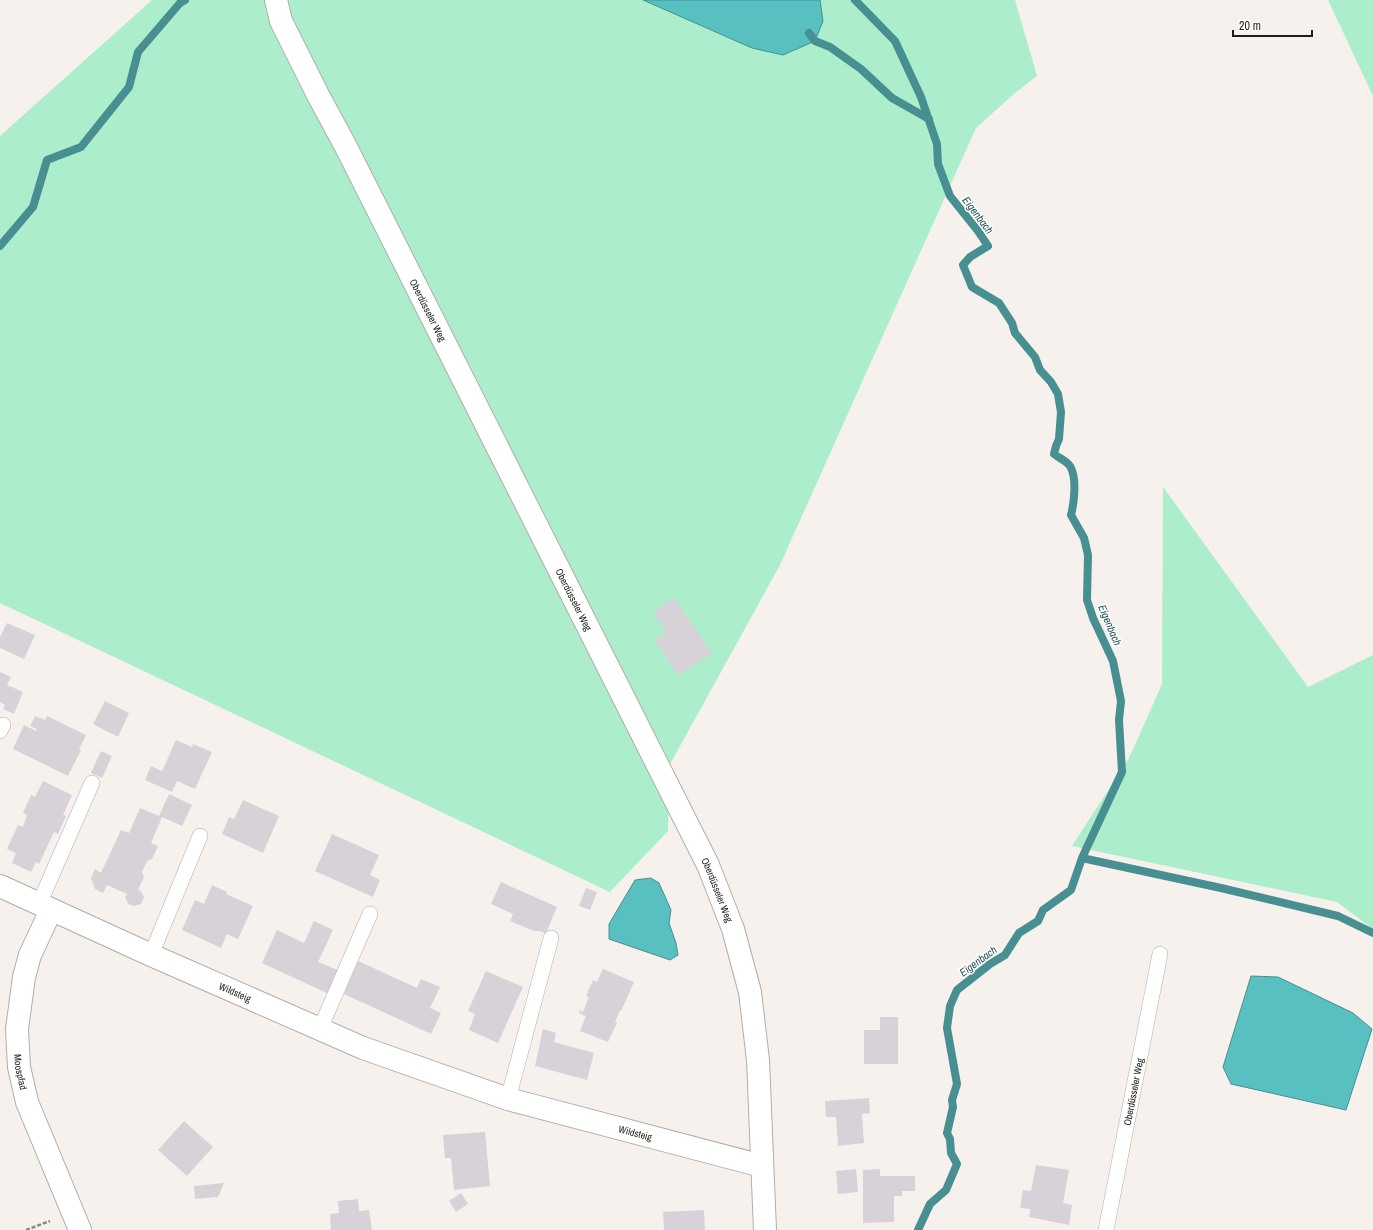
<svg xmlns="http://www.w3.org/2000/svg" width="1373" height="1230" font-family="'Archivo Narrow',sans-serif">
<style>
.green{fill:#acedcc}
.water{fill:#58c0c1;stroke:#478f90}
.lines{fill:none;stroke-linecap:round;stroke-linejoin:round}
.stream{stroke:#478f90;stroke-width:8}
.building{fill:#d7d2d7}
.lane-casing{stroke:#b1ada8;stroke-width:16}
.street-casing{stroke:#b1ada8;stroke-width:24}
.secondary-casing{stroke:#b1ada8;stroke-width:24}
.path{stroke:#8b8884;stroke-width:2.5;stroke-dasharray:4 2;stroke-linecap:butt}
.lane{stroke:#fff;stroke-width:15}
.street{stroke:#fff;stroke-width:22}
.secondary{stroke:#fff;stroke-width:22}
.labels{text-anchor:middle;stroke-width:3;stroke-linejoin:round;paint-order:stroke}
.street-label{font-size:10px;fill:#1f1e1c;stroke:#fff}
.water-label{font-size:11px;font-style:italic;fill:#265454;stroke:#fff}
</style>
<rect width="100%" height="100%" fill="#f6f1ec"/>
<path class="green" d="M152,0H643L752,48L823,21L820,0H1015L1037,76L1015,93L976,128L780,565L669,766L668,831L610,892L0,603V136Z
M1328,0H1373V96Z
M1163,487L1308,687L1373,655V929L1337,902L1072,846L1129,758L1162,684Z"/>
<path class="water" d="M643,0H820L823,21L815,41L783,55L752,48Z
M651,878L659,883L671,910L669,923L676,943L678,955L670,960L609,939V924L635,880Z
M1251,976L1278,977L1353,1013L1372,1029L1346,1110L1231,1084L1223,1067Z"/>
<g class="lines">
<path class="stream" d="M855,0L895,41L921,97L937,144L938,164L950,196L978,231L988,246L970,257L963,265L972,287L999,303L1012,323L1015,333L1035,357L1040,370L1051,382L1058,394L1061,412L1059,439L1056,446L1054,454C1059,458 1069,462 1071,468C1077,480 1074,503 1071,515L1084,538L1088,555L1087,600L1093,618L1113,661L1121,701L1119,720L1122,772L1082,858L1071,890L1043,910L1038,921L1019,933L1005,955L990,964L957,990L950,1006L947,1028L957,1084L952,1100L953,1107L947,1133L950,1139L951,1153L957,1164L946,1190L930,1204L918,1230
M809,33L815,41L830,47L861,69L892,98L929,119
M0,246L33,207L47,160L81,147L129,87L138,52L180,3L185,0
M1082,858L1221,888L1338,916L1373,933"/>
</g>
<path class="building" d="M674,598L712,653L678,675L655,640L666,633L653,612Z
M7,623L35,635L24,659L0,648V637Z
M0,672L11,677L7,685L23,692L14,714L3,709L5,705L0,702Z
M105,701L129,713L118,737L93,724Z
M35,716L45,720L47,716L86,735L79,749L81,750L68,776L13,749L24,725L36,731L37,729L30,726Z
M176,740L192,747L193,744L212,752L195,789L177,781L172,792L145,780L151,766L162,771Z
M101,751L112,756L102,778L91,773Z
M43,781L72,795L63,815L66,816L58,834L54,832L39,864L36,862L31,872L12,863L16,853L7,849L18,825L23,827L27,815L23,813L31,795L35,797Z
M169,794L192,805L182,826L162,817L151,843L158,846L152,859L147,861L142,872L144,877L138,890L141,891L144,897L141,904L134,906L128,904L125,897L127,894L107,885L103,893L95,889L91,878L95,869L101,873L121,830L129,833L140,808L159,816Z
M243,800L279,816L263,853L222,834L229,817L234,819Z
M332,834L379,855L370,875L380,880L373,897L315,871Z
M501,882L557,907L546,933L540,931H534L510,921L513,914L491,904Z
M212,885L227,892L226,894L253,906L238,939L227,934L221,948L182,930L195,900L204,904Z
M586,888L597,892L590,910L579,906Z
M314,921L333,930L318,962L340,971L329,994L262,963L277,930L304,943Z
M358,961L417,988L421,979L440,987L430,1008L441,1013L431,1034L344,994Z
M603,969L634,982L621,1011L620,1010L615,1022L617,1023L608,1042L580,1031L586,1016L579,1013L580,1010L583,1012L589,997L586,996L593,980L597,982Z
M486,971L523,987L498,1043L469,1030L475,1014L468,1011Z
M880,1017H898V1064H864V1030H880Z
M543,1029L556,1033L554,1042L594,1053L587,1080L535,1066Z
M869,1098L870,1113L862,1114L864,1143L838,1146L836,1117H826L825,1101Z
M184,1121L213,1147L187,1176L158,1150Z
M485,1132L490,1186L454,1190L451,1158H445L443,1135Z
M1036,1165L1069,1170L1063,1203L1072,1205L1069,1225L1029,1217L1030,1209L1020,1208L1023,1190L1031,1191Z
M856,1169L858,1192L838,1194L836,1171Z
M880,1169V1176H915V1191H902V1196H894V1222L863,1223V1170Z
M224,1183L218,1197L195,1199L194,1186Z
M461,1193L468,1204L456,1212L449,1201Z
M358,1199L359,1211L369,1210L372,1230H328L331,1229L330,1214L339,1213L338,1201Z
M704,1210L705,1230H664L663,1212Z"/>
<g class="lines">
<defs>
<g id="lane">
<path d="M0,731L3,725"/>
<path d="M39,904L92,783"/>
<path d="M151,955L200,836"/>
<path d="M320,1029L370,914"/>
<path d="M508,1099L551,938"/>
<path id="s1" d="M1106,1230L1160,954"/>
</g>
<g id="street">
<path id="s2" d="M0,886L151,955L363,1048L508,1099L762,1166"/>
<path id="s3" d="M51,910L30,955L24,977L17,1029L19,1067L27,1102L80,1230"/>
</g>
<g id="secondary">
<path id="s4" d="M276,0L281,21L318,95L346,147L708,865L733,929L750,992L758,1060L765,1230"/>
</g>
</defs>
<use href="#lane" class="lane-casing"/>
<use href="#street" class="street-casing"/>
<use href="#secondary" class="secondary-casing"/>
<path class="path" d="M26,1230L50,1221"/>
<use href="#lane" class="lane"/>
<use href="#street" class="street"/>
<use href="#secondary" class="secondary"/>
</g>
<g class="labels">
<g class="street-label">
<text dy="4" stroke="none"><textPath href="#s4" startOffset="346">Oberdüsseler Weg</textPath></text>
<text dy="4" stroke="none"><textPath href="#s4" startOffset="670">Oberdüsseler Weg</textPath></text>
<text dy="4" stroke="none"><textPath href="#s4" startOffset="994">Oberdüsseler Weg</textPath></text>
<text dy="4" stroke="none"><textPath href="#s2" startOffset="258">Wildsteig</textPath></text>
<text dy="4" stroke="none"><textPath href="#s3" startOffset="168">Moospfad</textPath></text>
<text dy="4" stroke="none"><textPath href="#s1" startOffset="141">Oberdüsseler Weg</textPath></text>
<text dy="4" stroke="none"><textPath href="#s2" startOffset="683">Wildsteig</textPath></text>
</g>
<g class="water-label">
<text transform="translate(978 215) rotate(53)" y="4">Eigenbach</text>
<text transform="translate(1110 625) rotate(67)" y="4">Eigenbach</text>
<text transform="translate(978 961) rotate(-36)" y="4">Eigenbach</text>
</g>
</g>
<path d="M1233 30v6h79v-6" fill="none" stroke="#1f1e1c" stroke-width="2"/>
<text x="1239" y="30" font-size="12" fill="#1f1e1c" stroke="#ffffff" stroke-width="3" paint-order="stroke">20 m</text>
</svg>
